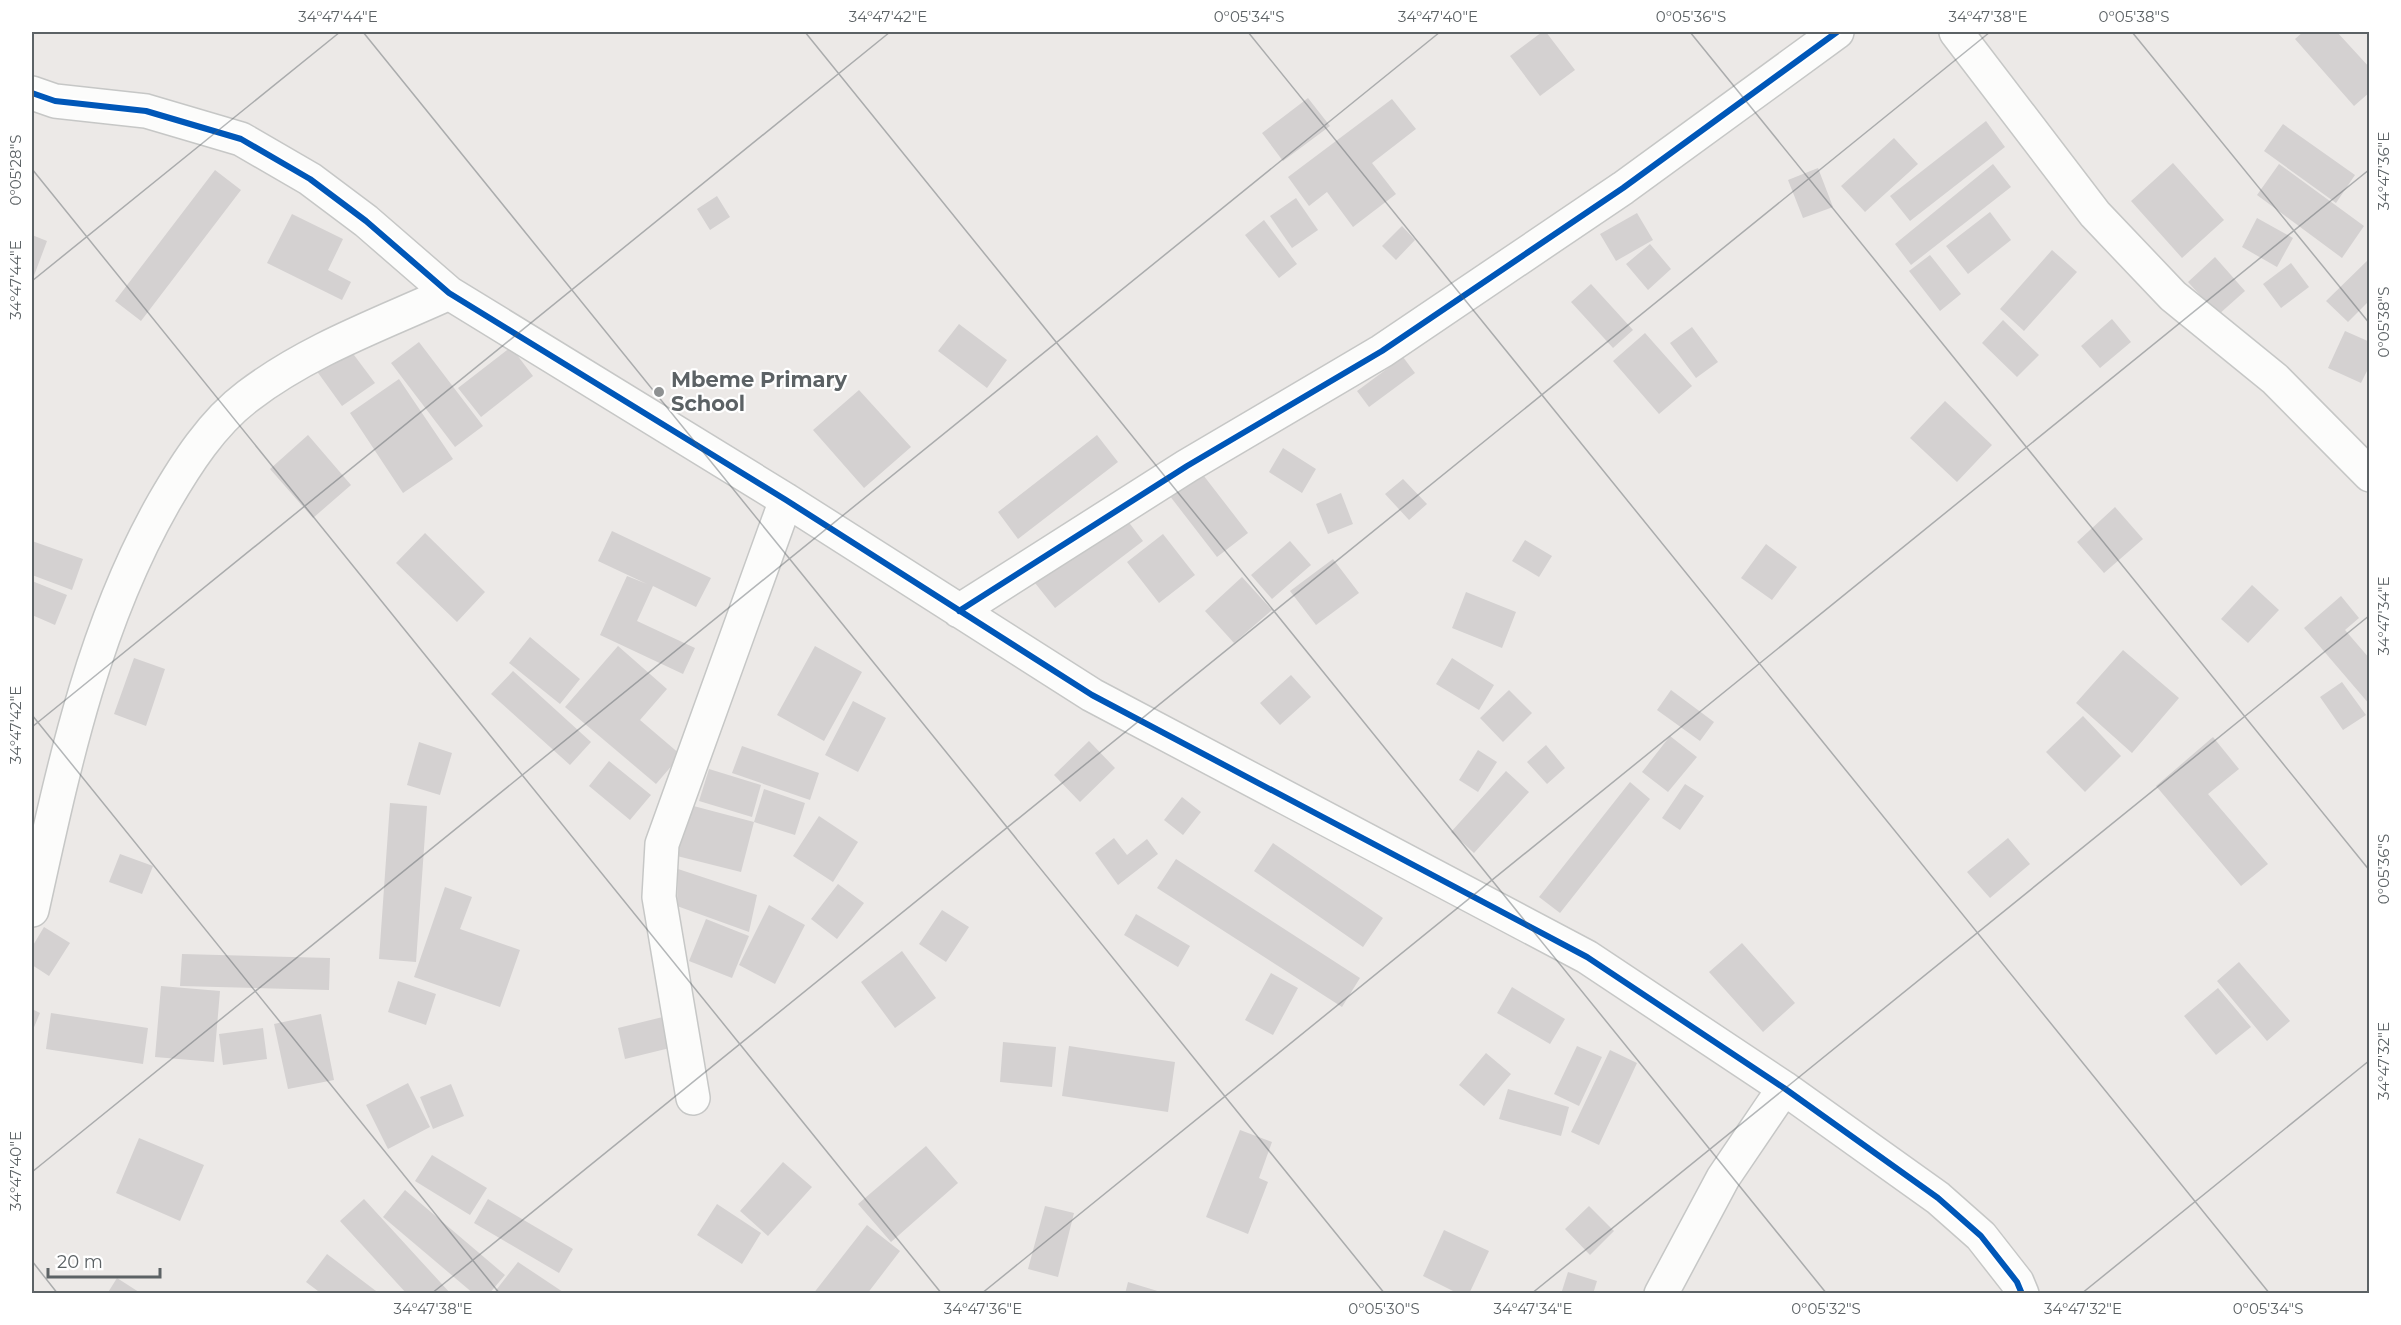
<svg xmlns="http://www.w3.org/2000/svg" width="2401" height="1325" font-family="Montserrat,sans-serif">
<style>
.building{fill:#d4d1d1}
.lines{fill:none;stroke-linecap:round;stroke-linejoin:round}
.minor-casing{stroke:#c6c7c6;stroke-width:36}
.minor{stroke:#fcfcfb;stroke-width:33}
.cycleway-casing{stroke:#fff;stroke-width:10}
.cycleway{stroke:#0057b8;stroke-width:6}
.ticks{fill:none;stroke:#5c6265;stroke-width:1.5;stroke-opacity:0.45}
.poi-dot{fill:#8e9192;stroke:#fff;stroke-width:2}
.labels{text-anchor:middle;stroke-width:4.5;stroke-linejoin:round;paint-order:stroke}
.poi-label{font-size:21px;font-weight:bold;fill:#5c6265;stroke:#fff;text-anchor:start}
.neatline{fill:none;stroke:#5c6265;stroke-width:2}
.ticks-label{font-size:15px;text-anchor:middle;fill:#5c6265}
</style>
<rect width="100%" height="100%" fill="#ece9e7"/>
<path class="building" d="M1542,32H1546L1575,70L1540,96L1510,56Z
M2303,32H2337L2370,68V92L2354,106L2295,39Z
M1308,98L1330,126L1283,161L1262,133Z
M1392,99L1416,129L1372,163L1396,194L1353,227L1327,192L1309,206L1288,177Z
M1986,121L2005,147L1910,221L1890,196Z
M2283,124L2355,175L2336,203L2264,151Z
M1894,138L1918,164L1865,212L1841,186Z
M2173,163L2224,220L2182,258L2131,201Z
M1993,164L2011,187L1911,265L1895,244Z
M2279,164L2364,226L2342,258L2257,195Z
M1818,168L1833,207L1803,218L1788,180Z
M215,170L241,190L141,321L115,301Z
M717,196L730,217L710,230L697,209Z
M1296,198L1318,230L1292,248L1270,216Z
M1990,212L2011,240L1968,274L1946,246Z
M1637,213L1653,240L1616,261L1600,234Z
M292,214L343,239L328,270L351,282L342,300L267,263Z
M2257,218L2293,238L2277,267L2242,247Z
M1264,220L1297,264L1279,278L1245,235Z
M1402,226L1415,240L1396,260L1382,246Z
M32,235L47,241L32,281Z
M1650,244L1671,269L1648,290L1626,264Z
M2052,250L2077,272L2024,331L2000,309Z
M1930,255L1961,294L1940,311L1909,271Z
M2215,257L2245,291L2218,315L2188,282Z
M2370,258V300L2348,322L2326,301Z
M2291,263L2309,287L2281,308L2263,284Z
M1591,284L1633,330L1613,348L1571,302Z
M2112,319L2131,342L2100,368L2081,346Z
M2003,320L2039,355L2017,377L1982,343Z
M959,324L1007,360L987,388L938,351Z
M1692,327L1718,362L1696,378L1670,343Z
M2345,331L2370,342V365L2361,383L2328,368Z
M1645,333L1692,386L1659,414L1613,361Z
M419,342L483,426L455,447L391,363Z
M348,347L375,383L342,406L316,370Z
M511,347L533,376L481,417L458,388Z
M1403,357L1415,373L1369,407L1357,391Z
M399,379L453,459L403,493L350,413Z
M859,390L911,447L864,488L813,430Z
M1945,401L1992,445L1957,482L1910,438Z
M308,435L351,485L313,518L270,469Z
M1097,435L1118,462L1018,539L998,512Z
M1283,448L1316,469L1302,493L1269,472Z
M1197,467L1248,533L1217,557L1166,491Z
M1403,479L1427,504L1409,520L1385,494Z
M1341,493L1353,524L1328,534L1316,504Z
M2115,507L2143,539L2104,573L2077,542Z
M1124,516L1143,541L1055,608L1035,583Z
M612,531L711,578L696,607L653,586L637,621L695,648L683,674L600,635L627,576L647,584L598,561Z
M425,533L485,592L457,622L396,563Z
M1163,534L1195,575L1159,603L1127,562Z
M1525,540L1552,556L1539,577L1512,561Z
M32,541L83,559L72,590L32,575Z
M1290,541L1311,565L1272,599L1251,575Z
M1766,544L1797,567L1772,600L1741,578Z
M1333,559L1359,593L1316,625L1290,591Z
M1242,577L1272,610L1234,643L1205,611Z
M32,581L67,595L55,625L32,615Z
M2252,585L2279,610L2248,643L2221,619Z
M1466,592L1516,612L1502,648L1452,628Z
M2341,596L2359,618L2345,630L2370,659V705L2304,628Z
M530,637L580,679L560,704L509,663Z
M618,646L667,689L640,720L681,755L656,784L565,707Z
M815,646L862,672L824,741L777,715Z
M2123,650L2179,698L2132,753L2076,703Z
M134,658L165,669L146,726L114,714Z
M1452,658L1494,685L1479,710L1436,684Z
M513,671L591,742L570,765L491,694Z
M1291,675L1311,697L1280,725L1260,703Z
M2342,682L2366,715L2343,730L2320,697Z
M1509,690L1532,713L1503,742L1480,718Z
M1671,690L1714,722L1700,741L1657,710Z
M853,701L886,718L858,772L825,755Z
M2083,716L2121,756L2085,792L2046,752Z
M1670,736L1697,757L1668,792L1642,772Z
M2213,737L2239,769L2208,794L2268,864L2241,886L2156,786Z
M1089,741L1115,768L1080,802L1054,775Z
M419,742L452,753L440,795L407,785Z
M1546,745L1565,768L1547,784L1527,762Z
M742,746L819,773L810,800L732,773Z
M1478,750L1497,762L1478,792L1459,780Z
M609,761L651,795L630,820L589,786Z
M709,769L761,785L752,817L699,801Z
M1506,771L1529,792L1474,853L1451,832Z
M1630,782L1650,799L1560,913L1539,897Z
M1685,784L1704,796L1680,830L1662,818Z
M764,789L805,803L795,835L754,822L741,872L673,855L686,804L754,822Z
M1182,797L1201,812L1183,835L1164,820Z
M390,803L427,806L416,962L379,959Z
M819,816L858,842L833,882L793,856Z
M1114,838L1127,855L1147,839L1158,854L1118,885L1095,853Z
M2008,838L2030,864L1990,898L1967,872Z
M1273,843L1383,918L1363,947L1254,871Z
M120,854L153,866L142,894L109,882Z
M1176,859L1360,978L1342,1007L1157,888Z
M678,869L757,895L749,932L677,906Z
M838,884L864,903L837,939L811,919Z
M445,887L472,897L460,929L520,950L500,1007L414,977Z
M769,905L805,925L775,984L739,965Z
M942,910L969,927L946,962L919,944Z
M1136,914L1190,946L1178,967L1124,935Z
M706,919L749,936L732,978L689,961Z
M44,927L70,943L49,976L32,965V947Z
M1742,943L1795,1003L1763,1032L1709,972Z
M902,951L936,998L895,1028L861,982Z
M182,954L330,958L329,990L180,986Z
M2239,962L2290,1021L2267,1041L2217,981Z
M1271,973L1298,988L1273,1035L1245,1020Z
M398,981L436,994L426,1025L388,1012Z
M161,986L220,991L214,1062L155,1057Z
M1512,987L1565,1019L1550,1044L1497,1013Z
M2218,988L2251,1027L2216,1055L2184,1016Z
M32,1009L40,1013L32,1032Z
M51,1013L148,1028L143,1064L46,1049Z
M321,1014L334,1080L288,1089L274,1024Z
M675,1014L682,1045L625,1059L618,1028Z
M263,1028L267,1059L223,1065L219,1034Z
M1003,1042L1056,1047L1052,1087L1000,1082Z
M1069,1046L1175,1062L1168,1112L1062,1096Z
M1577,1046L1602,1057L1579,1106L1554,1094Z
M1610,1050L1637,1063L1599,1145L1571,1132Z
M1486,1053L1511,1074L1484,1106L1459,1085Z
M408,1083L430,1127L388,1149L366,1105Z
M451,1084L464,1116L433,1129L420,1097Z
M1508,1089L1569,1107L1561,1136L1499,1119Z
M1240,1130L1272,1142L1259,1178L1268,1182L1248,1234L1206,1217Z
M139,1138L204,1165L180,1221L116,1193Z
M926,1146L958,1183L891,1242L858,1204Z
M432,1155L487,1188L470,1215L415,1181Z
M783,1162L812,1187L768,1236L740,1211Z
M405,1190L505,1275L489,1294H474L383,1217Z
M364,1199L451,1294H407L340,1221Z
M488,1199L573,1249L559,1273L474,1223Z
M717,1204L761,1233L742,1264L697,1235Z
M1045,1206L1074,1213L1058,1277L1028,1269Z
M1589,1206L1614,1231L1590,1255L1565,1229Z
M867,1225L900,1251L867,1294H813Z
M1444,1230L1489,1251L1469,1294H1459L1423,1276Z
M327,1254L380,1294H322L306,1282Z
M518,1262L566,1294H493Z
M1568,1272L1597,1281L1593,1294H1561Z
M117,1278L142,1294H107Z
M1128,1282L1164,1293L1163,1294H1125Z"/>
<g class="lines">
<defs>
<path id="minor" d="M1956,32L2095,214L2173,296L2275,379L2370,475
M32,93L55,101L146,111L241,139L310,179L366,221L449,293L786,500L1092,695L1587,957L1784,1088L1938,1198L1981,1236L2017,1282L2022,1294
M959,611L1187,466L1382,351L1623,188L1837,32
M32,910C63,770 92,628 164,502C186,464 212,423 248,396C308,350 381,324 449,293
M693,1098L659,897L662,844L786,500
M1661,1294L1723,1178L1784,1088"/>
</defs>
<use href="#minor" class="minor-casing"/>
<use href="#minor" class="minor"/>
<defs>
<path id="cycleway" d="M32,93L55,101L146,111L241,139L310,179L366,221L449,293L786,500L1092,695L1587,957L1784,1088L1938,1198L1981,1236L2017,1282L2022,1294
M959,611L1187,466L1382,351L1623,188L1837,32"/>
</defs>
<use href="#cycleway" class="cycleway-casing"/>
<use href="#cycleway" class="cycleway"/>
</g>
<path class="ticks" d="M363,32L1385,1294M805,32L1827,1294M1248,32L2270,1294M1690,32L2370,871M2132,32L2370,324M32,169L942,1294M32,281L340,32M32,715L500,1294M32,727L890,32M32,1172L1440,32M32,1261L58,1294M431,1294L1990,32M981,1294L2370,169M1531,1294L2370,615M2081,1294L2370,1060"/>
<circle class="poi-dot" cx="659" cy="392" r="6"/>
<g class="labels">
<g class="poi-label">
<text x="671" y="387">Mbeme Primary<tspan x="671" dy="24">School</tspan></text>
</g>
</g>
<rect width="2401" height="1325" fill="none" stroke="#ffffff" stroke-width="66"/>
<path d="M48 1268v9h112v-9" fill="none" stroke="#5c6265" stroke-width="3"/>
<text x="57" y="1268" font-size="18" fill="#5c6265" stroke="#ffffff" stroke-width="4.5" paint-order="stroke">20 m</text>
<rect x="33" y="33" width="2335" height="1259" class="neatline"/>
<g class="ticks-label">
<text x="338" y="22">34°47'44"E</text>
<text x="888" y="22">34°47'42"E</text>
<text x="1249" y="22">0°05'34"S</text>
<text x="1438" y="22">34°47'40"E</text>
<text x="1691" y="22">0°05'36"S</text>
<text x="1988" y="22">34°47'38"E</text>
<text x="2134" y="22">0°05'38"S</text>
<text transform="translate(16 170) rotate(-90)" y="5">0°05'28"S</text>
<text transform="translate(2384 171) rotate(-90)" y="5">34°47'36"E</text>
<text transform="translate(16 280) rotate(-90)" y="5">34°47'44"E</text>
<text transform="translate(2384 322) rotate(-90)" y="5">0°05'38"S</text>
<text transform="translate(2384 616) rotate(-90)" y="5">34°47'34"E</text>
<text transform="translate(16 725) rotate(-90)" y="5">34°47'42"E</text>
<text transform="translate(2384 869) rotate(-90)" y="5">0°05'36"S</text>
<text transform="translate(2384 1061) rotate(-90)" y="5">34°47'32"E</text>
<text transform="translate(16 1171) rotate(-90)" y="5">34°47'40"E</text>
<text x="433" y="1314">34°47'38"E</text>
<text x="983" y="1314">34°47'36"E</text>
<text x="1384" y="1314">0°05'30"S</text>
<text x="1533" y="1314">34°47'34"E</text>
<text x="1826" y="1314">0°05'32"S</text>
<text x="2083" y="1314">34°47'32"E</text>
<text x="2268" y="1314">0°05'34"S</text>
</g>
</svg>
